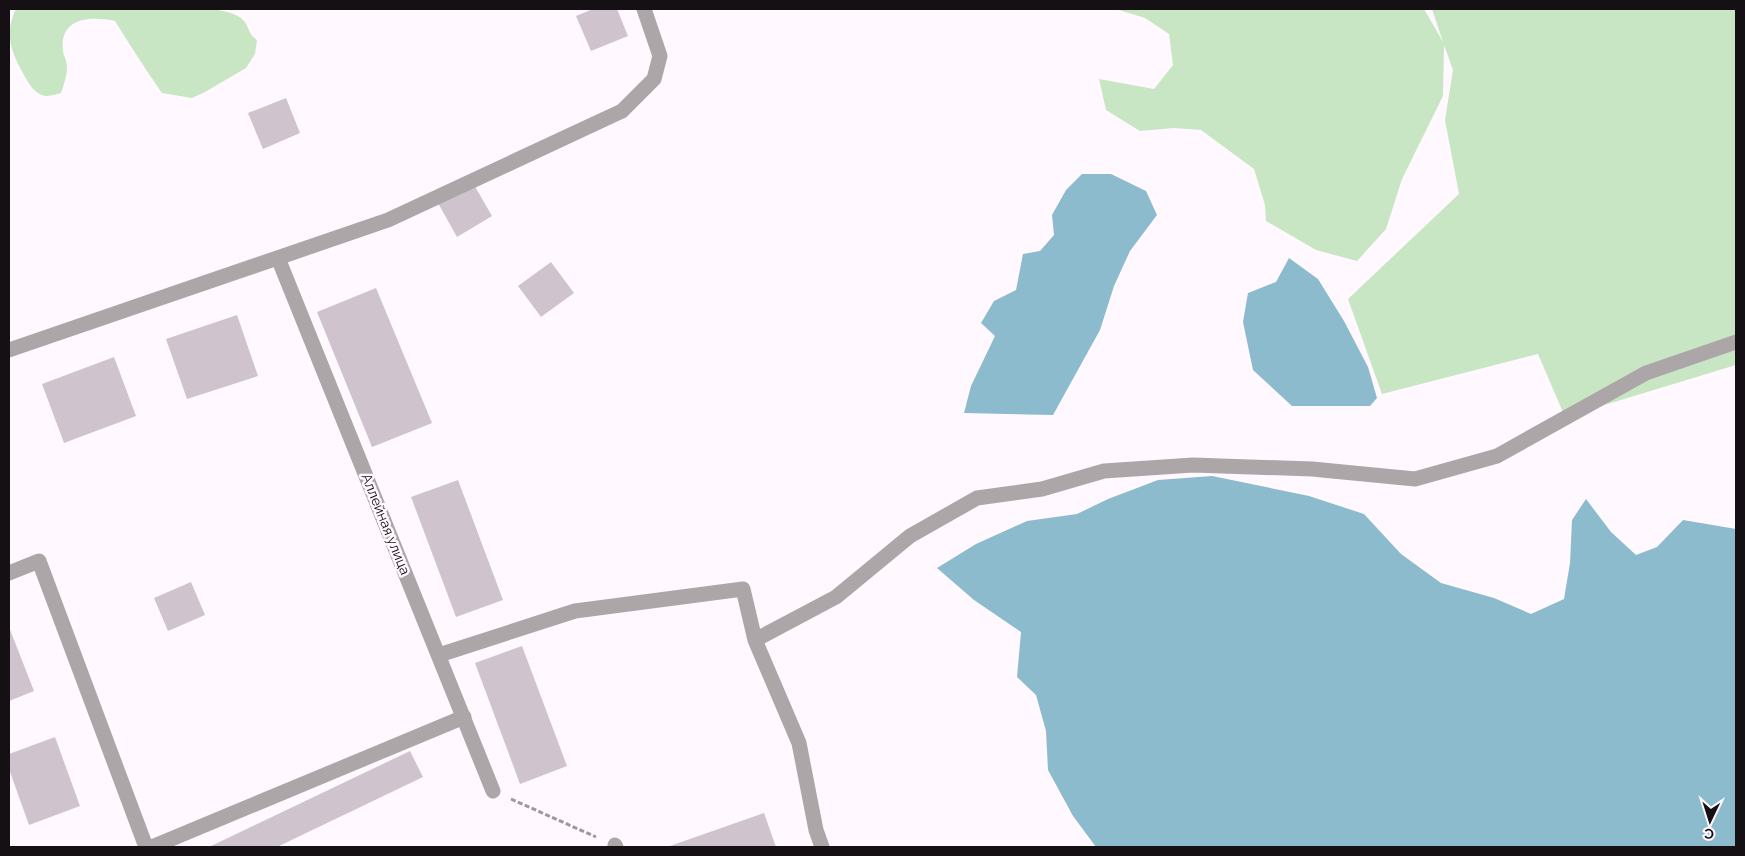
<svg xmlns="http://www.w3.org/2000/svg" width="1745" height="856" font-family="Raleway,sans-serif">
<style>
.green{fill:#c8e6c4}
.water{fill:#8cbbce}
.building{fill:#cfc4ce}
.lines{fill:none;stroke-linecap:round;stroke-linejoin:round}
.path{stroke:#9e989d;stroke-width:3;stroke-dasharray:5 2.5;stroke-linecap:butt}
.service{stroke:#ada6a8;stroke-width:15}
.minor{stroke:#ada6a8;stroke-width:15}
.labels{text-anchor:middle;stroke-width:5;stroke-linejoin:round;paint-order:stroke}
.street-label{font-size:14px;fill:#141014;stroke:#fff8fe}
</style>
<rect width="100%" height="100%" fill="#fff8fe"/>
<path class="green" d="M16,9H212C222,11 235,12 243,20C250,27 247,33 257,40L255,54L246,68L205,92L192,98L162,93C145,69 130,45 115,21C91,16 59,17 63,51C64,57 67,61 67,67C67,76 64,84 61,93C57,94 50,96 46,96C34,94 29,84 24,75C11,52 4,34 16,9Z
M1116,9H1424L1443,42L1432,9H1736V365L1565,417L1538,354L1382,394L1348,299L1459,194L1445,120L1453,70L1444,45L1443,96L1402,179L1386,229L1357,261L1316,250L1266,221L1265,205L1254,169L1201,130L1174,128L1140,131L1106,110L1099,79L1154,89L1173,65L1169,34L1145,18Z"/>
<path class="water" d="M1082,174H1111L1146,191L1157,215L1130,251L1114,286L1100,330L1053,415L964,413L971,386L995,336L981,323L994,301L1016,290L1023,254L1040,251L1054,235L1052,215L1066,190Z
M1289,258L1318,279L1344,321L1368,367L1377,398L1370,406H1292L1253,370L1243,322L1248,293L1276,282Z
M1212,476L1309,496L1364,514L1401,554L1441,583L1494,598L1531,614L1564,599L1570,563L1572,520L1586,499L1611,532L1636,555L1657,547L1683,520L1736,529V847H1096L1073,816L1048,770L1046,731L1036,695L1017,677L1021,632L974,600L937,568L976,544L1027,521L1077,514L1108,499L1158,480Z"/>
<path class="building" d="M593,9H617L628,36L591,51L576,16Z
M286,98L300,133L263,149L248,113Z
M473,183L492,216L457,237L438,203Z
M551,262L574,293L541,317L518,286Z
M376,288L432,423L372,447L317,312Z
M237,315L258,376L187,399L166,339Z
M114,357L136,416L64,443L42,384Z
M458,480L503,600L456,617L411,497Z
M191,582L205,615L168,631L154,598Z
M9,627L34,691L9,701Z
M522,646L567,766L520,784L475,663Z
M55,737L80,806L29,825L9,769V754Z
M410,751L423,777L277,847H209Z
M764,813L776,847H667Z"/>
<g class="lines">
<path class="path" d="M511,799L596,837"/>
<path class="service" d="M622,111L654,79L660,56L644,9
M9,573L39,561L146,847
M439,655L575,611L743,589L755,640
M152,847L464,717
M822,847L816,830L799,743L755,640L836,597L910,536L977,498L1042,489L1104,471L1193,465L1312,469L1415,479L1497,456L1646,373L1736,342"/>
<path class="minor" d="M278,258L493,791
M9,350L388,220L622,111
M615,845L616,847"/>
</g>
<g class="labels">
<g class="street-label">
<text transform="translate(386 524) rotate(68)" y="5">Аллейная улица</text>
</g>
</g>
<rect width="1745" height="856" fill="none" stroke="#141014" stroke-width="20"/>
<g transform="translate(1710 821) rotate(184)" stroke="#fff8fe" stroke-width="4" paint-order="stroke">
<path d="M0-4L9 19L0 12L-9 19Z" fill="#141014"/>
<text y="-8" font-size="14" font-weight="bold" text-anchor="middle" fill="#141014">С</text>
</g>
</svg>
